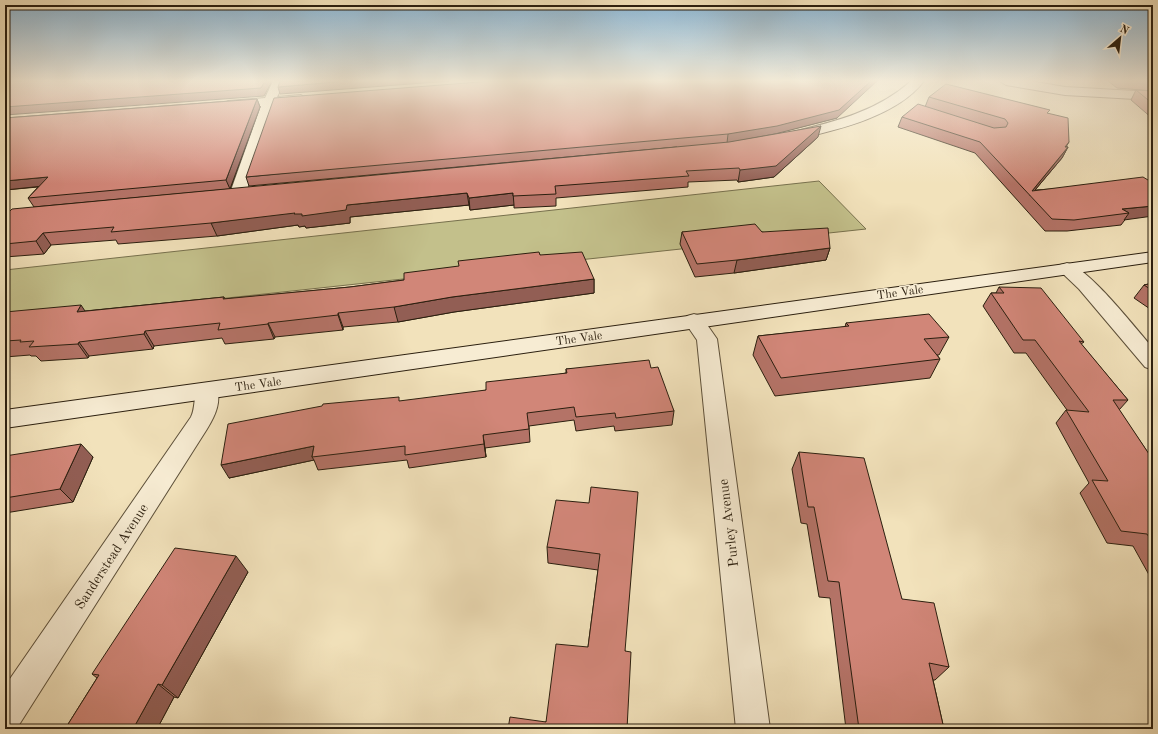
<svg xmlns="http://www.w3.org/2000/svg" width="1158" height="734" font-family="'Old Standard TT',serif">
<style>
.green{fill:#c3c08b;stroke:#77704d}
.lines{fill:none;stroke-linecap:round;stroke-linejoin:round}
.street-casing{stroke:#5d503a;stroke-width:2}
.secondary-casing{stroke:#2b1f0f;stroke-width:2}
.street{fill:#f7ecd3;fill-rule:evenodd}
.secondary{fill:#f7ecd3;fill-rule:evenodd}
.wall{fill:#b47367;stroke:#2b1f0f}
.shaded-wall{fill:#925e54;stroke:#2b1f0f}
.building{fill:#d18678;stroke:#2b1f0f}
.labels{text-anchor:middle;stroke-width:3;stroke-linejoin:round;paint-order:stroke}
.street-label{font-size:12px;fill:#2b1f0f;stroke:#f7ecd3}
.near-street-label{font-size:14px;fill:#2b1f0f;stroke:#f7ecd3}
</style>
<rect width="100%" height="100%" fill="#f2e2bb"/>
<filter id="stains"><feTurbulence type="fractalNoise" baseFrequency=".005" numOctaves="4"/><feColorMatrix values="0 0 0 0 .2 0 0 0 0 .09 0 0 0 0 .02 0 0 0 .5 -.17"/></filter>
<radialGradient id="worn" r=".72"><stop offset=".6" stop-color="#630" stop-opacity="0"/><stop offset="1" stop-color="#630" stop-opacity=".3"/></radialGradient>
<path class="green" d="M819,181L866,229L5,322V270Z"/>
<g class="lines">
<defs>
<path id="street" d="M273,81H285L277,97L301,95L307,99L301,103L274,105L246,193L244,196H232L230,193L261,106L228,109L222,105L228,101L265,98Z
M911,81H924C896,118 832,131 790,141L785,140L783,137L785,134C829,123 876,113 911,81Z
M1000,81H1030L1065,87L1153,92V100L1065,95L1006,85Z
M1067,263C1090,269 1135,328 1153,348V370L1145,367L1079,289L1058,269L1060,265Z
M694,314L701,316L717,339L770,729H736L697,340L684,321L687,316Z
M207,383L215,385C223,400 215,416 207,429L17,728L5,729V686L191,417C196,407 193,395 199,385Z"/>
<path id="secondary" d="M1153,252V262L5,428V410Z"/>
</defs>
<use href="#street" class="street-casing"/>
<use href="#secondary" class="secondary-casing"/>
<use href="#street" class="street"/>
<use href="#secondary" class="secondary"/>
</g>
<path class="wall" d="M1108,81H1153V91L1117,88Z
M1136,90L1153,91V119L1131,100Z
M929,97L1048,113L1069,142L1066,147H1068L1062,158L1035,190L1153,183L1121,225L1067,231H1045L975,153L898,127L902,117L925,107Z
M257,99L260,107L230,189L34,207L28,198L38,187L5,190V118Z
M837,118L777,133L818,137L774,177L738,182L737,180L688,182V187L556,198V206L514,208V205L470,210L469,205L350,217V223L306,228L305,226L299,227L298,225L217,236L118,244L116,240L51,245L44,254L5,257V216L677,147L249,186L246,177Z
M682,232H762L830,248L826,260L734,273L695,277L680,244Z
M540,255L594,279V293L454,312L398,322L343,327V330L275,337L274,339L225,344L222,338L154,346L153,349L89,356L88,358L41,361L36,356H31L30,355L5,357V312L85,311L224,297L225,299L350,287L404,280Z
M1153,283V311L1134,298L1144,285Z
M999,287L1084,342L1081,344L1128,400L1119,410L1153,460V582L1133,546L1107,543L1080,493L1089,483L1056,423L1066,410H1067L1026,353H1014L983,306L991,293H996Z
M846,323L949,337L939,355H937L940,359L930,378L775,396L753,355L758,336L845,327Z
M651,368L674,411L672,425L615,431L614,426L576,431L574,420L529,426L530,442L485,448L486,457L409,468L407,460L318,470L314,460L229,478L486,390L566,373V369Z
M799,452L949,667L935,680H933L944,729H846L830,598L819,597L807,524L801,523L792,469Z
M5,456L93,457L73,502L5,513Z
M589,503L625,651L627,729H508L546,722L588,647L598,570L548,563L547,547Z
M248,572L178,698L174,697L157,729H65L97,678L92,674Z"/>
<path class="shaded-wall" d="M265,81H272L264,96L5,115V107Z
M346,81H449L280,94L278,87Z
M871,81H877L837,118L775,134L727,143L728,134Z
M257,99L260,107L230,189L226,180Z
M821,126L818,137L774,177L738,182L740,170Z
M1068,147L1062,158L1030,196L1032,191Z
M48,177L53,185L5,190V181Z
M467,193L469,205L350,217V223L306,228L305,226L299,227L298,225L217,236L211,223L347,205Z
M513,193L514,205L470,210L469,198Z
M1153,206V216L1124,220L1129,213L1122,209Z
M43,233L51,245L44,254L36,241Z
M830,248L826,260L734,273L737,260Z
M594,279V293L454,312L398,322L394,307L452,297Z
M81,305L91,320L77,312Z
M338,313L343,327V330L338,315Z
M268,323L275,337L274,339L268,324Z
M145,331L154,346L153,349L144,334Z
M79,342L89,356L88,358L78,344Z
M483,435L485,448L486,457L484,444Z
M81,444L93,457L73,502L60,489Z
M314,446L312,457L314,460L229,478L221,465Z
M236,556L248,572L178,698L162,685Z
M158,684L174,697L157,729H133Z"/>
<path class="building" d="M5,81H265L261,88L5,107Z
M280,81H346L278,87Z
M492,81H871L839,110L777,126L728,134L246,177L274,98Z
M946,84L1050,110L1047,113L1068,118L1069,142L1065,147H1068L1032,191L1143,177L1153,183V206L1122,209L1129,213L1074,220L1052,219L980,142L902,117L918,104L994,128L1006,127L1008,123L1005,119L929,97Z
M1136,90L1153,91V104Z
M257,99L226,180L28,198L48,177L5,181V118Z
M821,126L776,166L740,170L739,168L686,171L689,176L555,186L556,194L513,196V193L469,198L467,193L347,205L346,210L302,216V214H294L295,213L211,223L111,232L114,227L43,233L36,241L5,244V216L12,209L729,142Z
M755,224L762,232L828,228L830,248L737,260L697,264L682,232Z
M539,252L540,255L582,252L594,279L452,297L394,307L338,313V315L268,323V324L218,330L220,323L145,331L144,334L79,342L78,344L29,347L34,341L20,342L21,340L5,341V312L81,305L77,312L224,297L223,299L350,287L404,280V273L459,266L458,261Z
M1153,283V291L1144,285Z
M999,287L1041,288L1084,342L1079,341L1128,400H1113L1153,460V544L1147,534L1121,531L1092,480L1108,481L1066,410L1089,412L1035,340H1023L991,293H1004Z
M929,314L949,337L924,339L940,359L781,378L758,336L849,326L846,323Z
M649,360L651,368L658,367L674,411L616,418L615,413L576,417L574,407L527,413L529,429L483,435L484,444L405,455V446L312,457L314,446L221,465L228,424L322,406L323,404L399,397V401L486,390V382L567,373L566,369Z
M81,444L60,489L5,498V456Z
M799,452L864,458L902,599L934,603L949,667L929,663L944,729H859L839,582L828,581L814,507H808Z
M591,487L638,492L625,651L631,652L627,729H508L510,717L546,722L556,644L588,647L600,554L547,547L556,500L589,503Z
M175,548L236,556L162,685L158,684L133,729H65L99,675L92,674Z"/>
<linearGradient id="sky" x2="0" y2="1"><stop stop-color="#8bb7d6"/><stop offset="0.44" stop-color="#f9f2e0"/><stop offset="1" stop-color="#f9f2e0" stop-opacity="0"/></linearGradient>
<rect width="1158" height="184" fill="url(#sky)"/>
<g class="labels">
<g class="street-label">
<text transform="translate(900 292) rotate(-8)" y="4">The Vale</text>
<text transform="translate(579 338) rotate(-8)" y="4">The Vale</text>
<text transform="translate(258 384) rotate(-8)" y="4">The Vale</text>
</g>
<g class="near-street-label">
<text transform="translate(728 523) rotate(-97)" y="5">Purley Avenue</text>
<text transform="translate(111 556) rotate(-57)" y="5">Sanderstead Avenue</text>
</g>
</g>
<rect width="1158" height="734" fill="none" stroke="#f2e2bb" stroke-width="20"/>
<rect x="6" y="6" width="1146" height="722" fill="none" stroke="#2b1f0f" stroke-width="2"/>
<rect x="10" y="10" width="1138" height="714" fill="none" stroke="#2b1f0f"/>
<g transform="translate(1120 38) rotate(28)" stroke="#f7ecd3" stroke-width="3" paint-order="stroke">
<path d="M0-3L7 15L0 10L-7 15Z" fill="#2b1f0f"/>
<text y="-6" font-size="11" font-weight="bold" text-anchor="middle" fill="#2b1f0f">N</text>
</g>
<rect width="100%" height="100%" filter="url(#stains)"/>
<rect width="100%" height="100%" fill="url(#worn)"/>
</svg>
